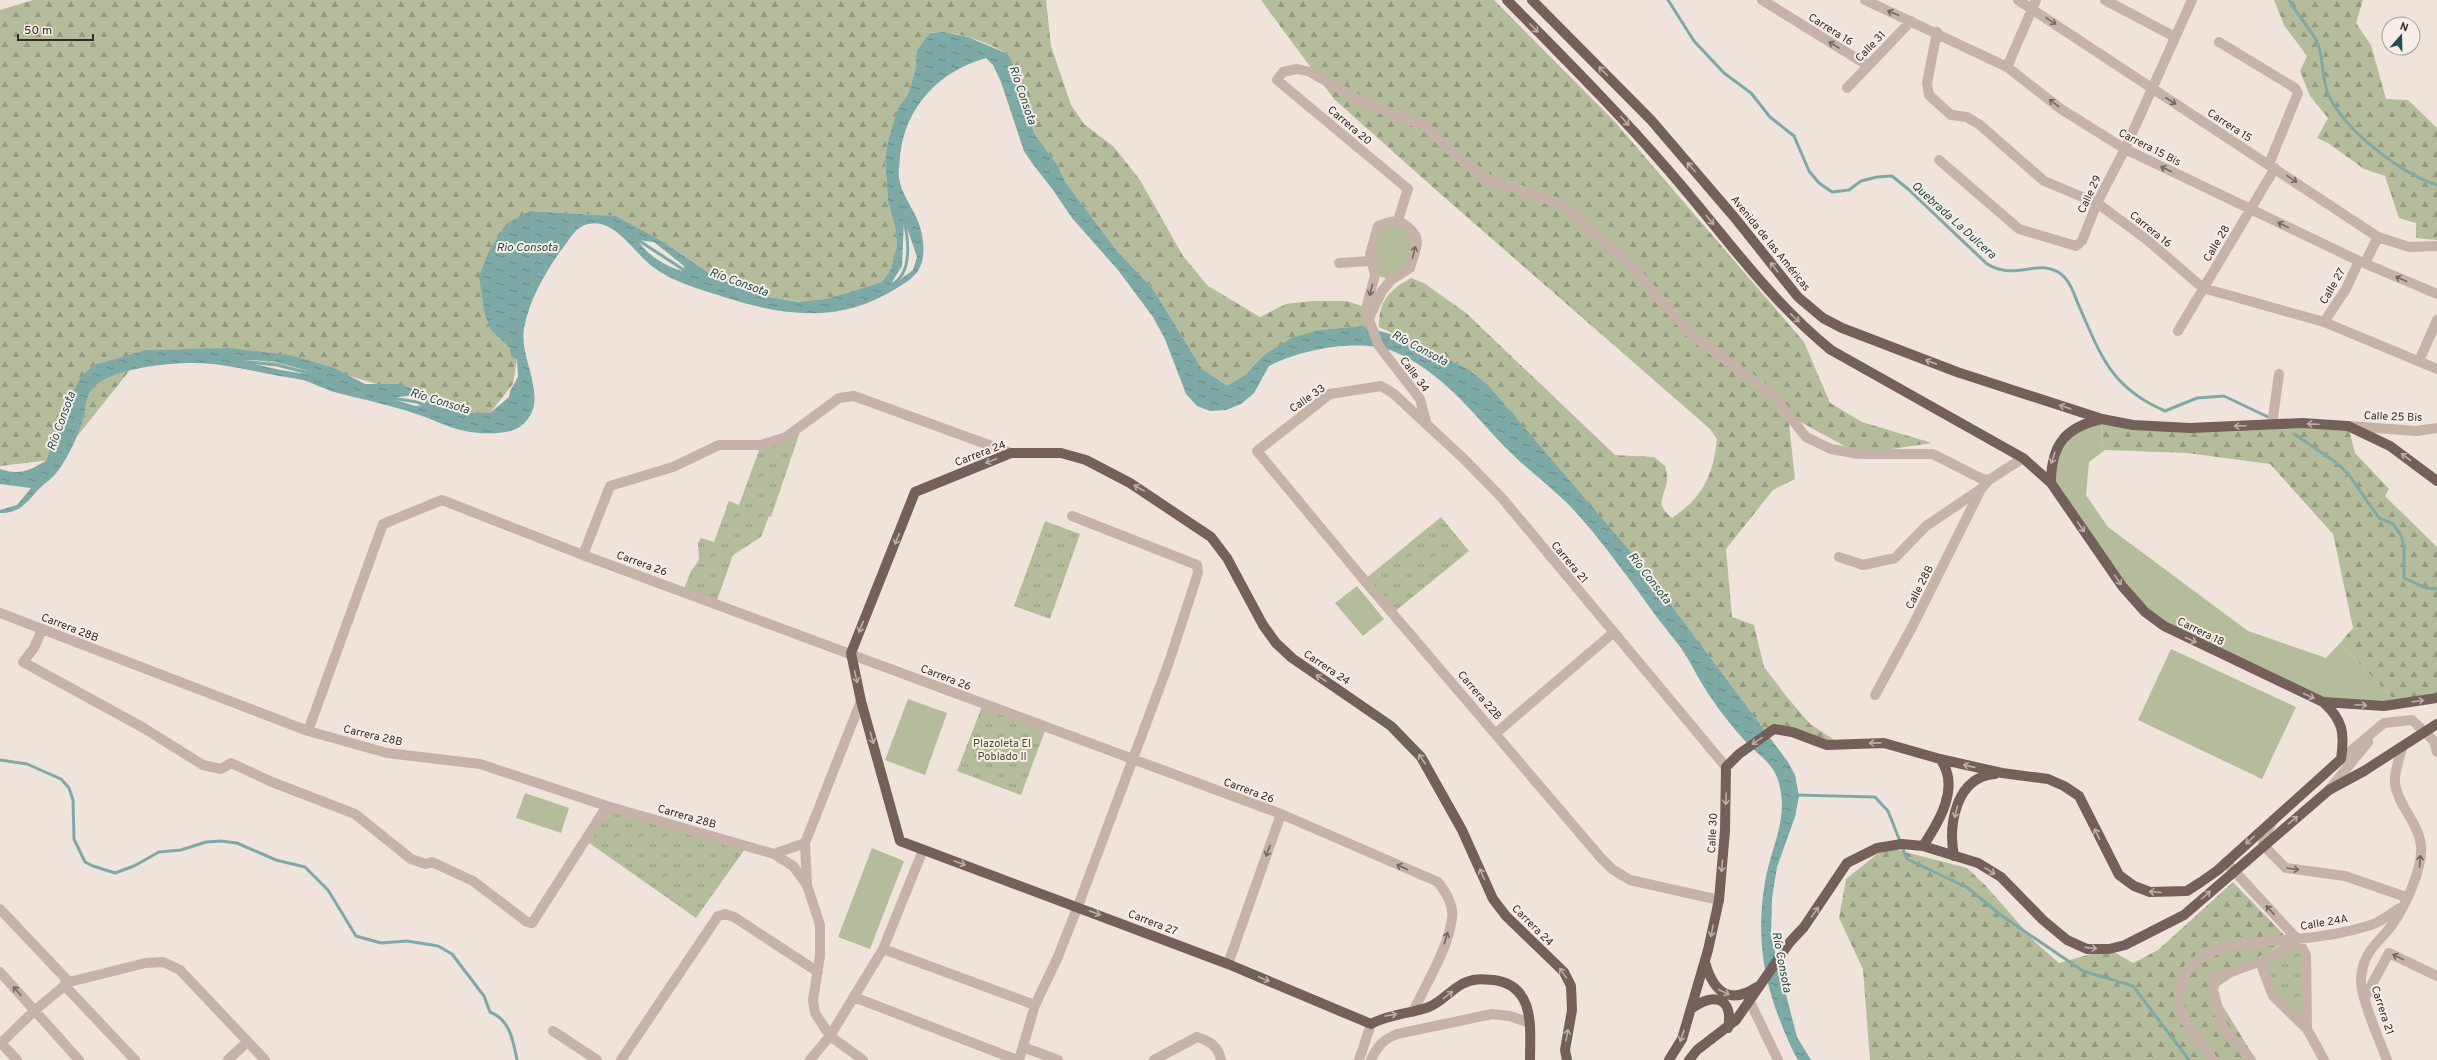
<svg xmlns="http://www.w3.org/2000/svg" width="2437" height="1060" font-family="Overpass,sans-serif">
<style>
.green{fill:#b5bc9c}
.forest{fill:url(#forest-firs)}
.park{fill:url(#park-tufts)}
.water{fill:url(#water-ripples);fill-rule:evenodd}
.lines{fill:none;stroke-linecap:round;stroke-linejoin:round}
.stream{stroke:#7da9a6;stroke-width:3}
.minor{stroke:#c5b2a8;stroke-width:10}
.major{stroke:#74605a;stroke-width:10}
.oneway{stroke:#756761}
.oneway2{stroke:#bcaea7}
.labels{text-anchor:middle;stroke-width:4;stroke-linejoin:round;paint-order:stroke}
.street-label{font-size:11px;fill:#332a27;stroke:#f7ede6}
.park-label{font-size:11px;fill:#474f2e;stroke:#f7ede6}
.water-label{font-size:12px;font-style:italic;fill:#21504e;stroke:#f7ede6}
</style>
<defs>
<pattern id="forest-firs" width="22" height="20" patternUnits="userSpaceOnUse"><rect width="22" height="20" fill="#b5bc9c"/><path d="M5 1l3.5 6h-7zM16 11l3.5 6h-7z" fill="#94997f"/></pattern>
<pattern id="park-tufts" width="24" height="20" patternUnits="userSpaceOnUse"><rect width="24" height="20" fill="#b5bc9c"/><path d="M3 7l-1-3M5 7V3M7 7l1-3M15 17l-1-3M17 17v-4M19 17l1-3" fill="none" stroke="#94997f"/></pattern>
<pattern id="water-ripples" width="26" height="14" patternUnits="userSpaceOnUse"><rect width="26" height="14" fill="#7da9a6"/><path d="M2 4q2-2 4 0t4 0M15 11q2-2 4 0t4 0" fill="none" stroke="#678a87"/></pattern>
</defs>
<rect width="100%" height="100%" fill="#efe3db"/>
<path class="green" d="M1391,220L1415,235L1410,268L1391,280L1375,275L1370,254L1378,226Z
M2102,419L2101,441L2105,450L2089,462L2086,495L2108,527L2248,631L2326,658L2340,643L2398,704L2323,702L2145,612L2051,483V464L2069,433Z
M1357,586L1384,619L1363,636L1335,603Z
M2171,649L2296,707L2262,779L2138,720Z
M908,699L947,713L925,775L885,760Z
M525,793L569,808L561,833L516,818Z
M872,848L904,861L870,949L838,937Z"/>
<path class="forest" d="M33,0H1046L1051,46L1071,105L1084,124L1114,147L1140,180L1183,256L1208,286L1260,317L1286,304L1312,301H1346L1365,307L1368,328L1362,326L1319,330L1264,355L1245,375L1226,387L1202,369L1153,289L1117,251L1066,183L1058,166L1032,130L1020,96V83L1008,54C984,41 957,30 930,33L917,50L915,71L908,94L898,108L885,161L888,201L895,227L897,245L891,269L882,282L846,293L821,305L769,297L746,291L709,273L662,241L616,216L530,211L485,315L517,358L513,384L490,413H472L350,376L190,349L146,350L59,459L0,466V10Z
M1261,0H1494L1615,122L1804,342L1830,403L1862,422L1932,443L1859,454L1788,415L1795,479L1773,490L1726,549L1732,617L1754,625L1764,667L1787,697L1810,724L1839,743L1765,731L1487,384L1468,369L1379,327C1379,301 1388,291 1411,278L1424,283L1466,313L1615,455L1654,457L1665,466C1666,471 1668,477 1667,482C1663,500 1655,504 1672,518C1703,497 1713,476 1717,439L1710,429L1436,190L1334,99Z
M2274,0H2363L2356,23L2371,45L2386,99L2408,100L2437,128V240L2416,238V223L2399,218L2385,176L2364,169L2328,143L2317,138L2328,118L2310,96L2300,71L2307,56L2284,25Z
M2102,419L2133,425L2348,426L2355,453L2389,489L2385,496L2437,547V698L2398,704L2340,643L2353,628L2333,534L2270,464L2187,453L2105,450L2101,441Z
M1886,847L1967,868L1986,886L2036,943L2059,963L2109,949L2133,963L2158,950L2233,882L2288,939L2213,990L2256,1060H1870L1863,969L1839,918L1846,879Z"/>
<path class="park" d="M802,426L771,517L769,516L761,537L733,555L716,603L683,591L691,571L699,560L698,543L701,538L714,542L729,501L739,505L761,445Z
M1441,517L1469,551L1393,613L1364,580Z
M1045,521L1080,534L1050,619L1014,606Z
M983,704L1046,728L1021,795L957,771Z
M607,806L747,846L696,918L585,840Z
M2297,939L2306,955L2307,1029L2273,996L2260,962Z"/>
<path class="water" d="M943,32L968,37L1008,54L1017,73L1020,96L1034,133L1058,166L1066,183L1117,251L1153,289L1202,369L1227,386L1245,375L1264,355L1292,338L1319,330L1362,326L1404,338L1468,369L1487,384L1635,557L1788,762L1795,775L1799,796L1795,817L1777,867L1772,898L1771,936L1797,1037L1811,1060H1798L1795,1055C1767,997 1754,947 1765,882C1771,846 1790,818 1778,780C1773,763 1757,754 1746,742C1733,728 1720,711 1709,695C1699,680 1691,663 1681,648C1673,637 1664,627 1656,616C1632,583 1608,549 1580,517C1558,491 1528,471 1504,446C1471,411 1440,371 1395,352C1359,338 1303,349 1269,366L1254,393L1241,404L1226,410L1210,411L1197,406L1186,394L1165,339L1153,317L1118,270L1072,218L1053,190L1032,163L1024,151L1001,82L993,65L986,58C939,71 905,107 900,156C900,163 898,171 899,178C901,193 911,205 917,219C923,232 927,255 919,269C916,276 904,284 897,288C842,323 787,317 727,298C703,290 674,283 653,267C634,253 615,218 588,224C575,227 570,239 562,249C545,273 530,298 524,328C518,359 552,401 522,425C510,436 480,434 465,431C448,428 433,419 416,414C391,405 364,400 338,393C326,390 315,384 303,380C294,378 284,377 274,375C247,370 222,363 194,363C168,363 114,368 95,386C84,396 87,406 83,419C78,436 68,458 57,472C53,478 46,482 41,487C27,501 22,513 0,513V510L17,505L31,488L0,484V469C19,476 31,470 47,460L57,427L80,378L94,365L146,350L228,348L290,355L334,368L365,384H400L433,397L447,406L472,413H490L509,397L510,391L518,377L517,359L511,357L510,348L491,330L485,315L479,277L488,253L506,224L530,211L616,216L662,241L709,273L746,291L769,297L799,302L827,299L882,282L891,269L897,245L895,227L888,201L885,161L889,138L898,108L908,94L915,71L917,50L930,33ZM904,219L917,257L913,270L893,285L892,282L902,266ZM638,240L654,242L684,266V271C669,269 645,254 638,240ZM245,360L274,361L311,372L308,374C286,372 265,367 244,361ZM415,395L424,397L426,401L424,405L415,406L390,398Z"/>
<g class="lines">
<path class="stream" d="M1668,0L1694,41L1724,73L1751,93L1770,117L1794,136L1809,171L1819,183L1832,192L1849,190L1861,181L1877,177L1892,176L1908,189L1987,264C2015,281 2036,259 2058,272C2070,279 2074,294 2079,306C2101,356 2111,388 2165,411L2197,398L2224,396L2268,417
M2289,0C2297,14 2308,26 2316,40C2324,52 2321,80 2329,96C2346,131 2400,173 2437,185
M635,238L687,272
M889,286C915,275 908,236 903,215
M239,361L277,365L313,374
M386,397L417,402L427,406
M2294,434L2337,463L2349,475L2379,518L2393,524L2401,535L2404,546V578L2426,588L2437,589
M0,760L27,764L61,779L69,788L73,800L74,839L85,862L93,866L115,873L134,866L159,852L181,850L206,842L221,841L237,843L276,860L305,867L328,890L356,936L381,943L407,941L438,946L452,954L484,996L490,1012C510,1020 513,1040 517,1060
M1796,795L1875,797L1888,811L1907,859L1968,888L2002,916L2083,971L2133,986L2189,1060"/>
<path class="minor" d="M1762,0L1867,65
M1865,0L2007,67L2061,109L2125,149L2359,261L2437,294
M2018,0L2378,237L2409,247L2437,246
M2105,0L2175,37
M1937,32L1927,83L1929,95L1951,115L1967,117L1980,125L2044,181L2097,203L2146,239L2203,288L2324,322L2437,369
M2219,42L2295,88L2298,93L2269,164
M2007,67L2036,0
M1847,88L1911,21
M1939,160L2019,229L2076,246L2082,241L2097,203L2125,149L2192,0
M1398,220L1408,189L1277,80L1283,72L1297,69L1310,72L1361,101L1425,126L1452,152L1488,179L1562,204L1628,263L1693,336L1772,394L1806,437L1831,449L1859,454H1933L1982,479L1989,480
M1339,263L1371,261
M2365,263L2378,237
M1369,318L1382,291L1391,280L1410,268C1412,260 1417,249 1417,241C1417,236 1414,233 1411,230C1400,218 1392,220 1378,226L1370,254L1375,275L1367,305L1369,320L1379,346L1420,399L1427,425
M2324,322L2346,289L2359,261
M2178,331L2275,168
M2419,361L2437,320
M2272,425L2279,374
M2349,426L2416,431L2437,428
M583,555L610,486L673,467L719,445H761L786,437L839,398L854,396L1011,453
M1839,557L1863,565L1895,558L1926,526L1981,489
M0,613L308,731L387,753L480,764L607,806L774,854L793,866L807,885
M42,629L34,648L23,662L142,727L203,765L221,769L231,763L272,782L355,814L411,859L426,864L432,862L473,881L527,922L532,923L538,914L607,806
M1875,695L1911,629L1981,489L1989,480L2023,458
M861,701L805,843L807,885L820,925V956L813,1000L815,1013L830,1036L863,1060
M308,731L383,524L442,500L583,555L1281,814L1438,882C1446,893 1454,905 1452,918C1448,950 1426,983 1413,1012
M1496,733L1613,633
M2341,759L2384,723L2412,720L2434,741L2437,752
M2329,790L2368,742
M2273,820L2265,836L2263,845L2286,868L2345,876L2406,897
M774,854L805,843
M2226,862L2297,939L2306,955L2307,1029
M1719,900L1630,880L1612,869L1601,858L1364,580L1257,451L1330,394L1381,386L1394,394L1464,459L1502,498L1726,767
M0,909L69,982
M883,949L1035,1005
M2260,962L2273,996L2307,1029L2324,1060
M1228,964L1281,814
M0,972L79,1060
M64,985L135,1060
M854,997L1017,1060
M2365,997L2389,953L2437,976
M1750,1002L1778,1060
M553,1031L597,1060
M0,1042L17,1060
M0,1044L34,1011L69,982L145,963L163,962L180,970L265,1060
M1023,1047L1058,1060
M228,1060L247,1042
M621,1060L718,916L725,914L734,917L818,972
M810,1060L830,1036L883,949L923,850
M1019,1060L1035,1005L1057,959L1078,906L1168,665L1198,573L1197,565L1072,516
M1154,1060L1197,1037C1210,1041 1218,1046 1221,1060
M1359,1060L1371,1024
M1371,1060C1377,1046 1383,1040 1397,1034L1492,1014L1510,1016L1530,1023
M2213,1060C2200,1043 2184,1025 2179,1003C2178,997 2179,991 2181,985C2190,941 2261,942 2296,939C2319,937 2349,932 2371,925C2381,922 2391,913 2400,908
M2251,1060L2223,1027L2213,990L2216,977C2245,967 2274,959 2297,939
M2387,1060C2380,1041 2360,997 2361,979C2363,951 2377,945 2392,925C2405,907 2423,868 2421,846C2419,823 2398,806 2395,784C2394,772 2399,760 2402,748"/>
<path class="major" d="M1507,0C1562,56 1618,112 1669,171C1722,232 1769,300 1831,350L2023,458L2051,483L2122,586L2145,612L2164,626L2323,702L2384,706L2437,698
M1532,0L1651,120L1735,218L1798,297L1823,318L1842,328L1957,372L2102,419L2133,425L2190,428L2302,423L2348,426L2390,446L2437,481
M2051,483C2051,445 2065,427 2102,419
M1923,846C1939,822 1961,786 1940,759
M1954,856C1948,824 1956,777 1995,774
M1705,962C1713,991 1729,1006 1757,987
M1691,1009C1713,992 1734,997 1728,1028
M1530,1060C1530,1029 1536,986 1494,980C1482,979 1473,978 1462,984C1450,991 1442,1001 1429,1007C1409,1014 1389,1014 1371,1024L1228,964L900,841L861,701L851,653L915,492L1011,453H1061L1086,460L1130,483L1211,537L1227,558L1263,625L1276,643L1292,658L1391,726L1421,757L1462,830L1493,899L1506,916L1564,972L1571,986L1572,1010L1565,1050L1567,1060
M1669,1060L1682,1039L1708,950L1719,900L1725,831L1726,767L1739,754L1774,729L1792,732L1827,745L1884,743L1940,759L2002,773L2048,779L2064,786L2079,796L2119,875L2134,886L2150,892L2187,891L2201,882L2218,870L2341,759C2345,733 2343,720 2323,702
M1689,1060L1697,1050L1736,1020L1790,942L1804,927L1847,863L1877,848L1902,844L1923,846L1978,863L2001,877L2043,920L2067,940L2087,949H2109L2125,945L2184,915L2329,790L2364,771L2437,724"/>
</g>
<defs><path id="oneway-shaft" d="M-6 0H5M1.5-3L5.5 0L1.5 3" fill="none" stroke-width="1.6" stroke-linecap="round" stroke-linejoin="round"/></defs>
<g class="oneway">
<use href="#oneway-shaft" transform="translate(1893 13) rotate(-157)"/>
<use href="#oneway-shaft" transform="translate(2051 21) rotate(34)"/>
<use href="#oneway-shaft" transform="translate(1834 45) rotate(-148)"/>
<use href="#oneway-shaft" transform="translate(2171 101) rotate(33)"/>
<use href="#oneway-shaft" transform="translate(2054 103) rotate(-142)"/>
<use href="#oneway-shaft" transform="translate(2166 169) rotate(-154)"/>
<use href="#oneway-shaft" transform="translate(2292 179) rotate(34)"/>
<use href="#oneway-shaft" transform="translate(2283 225) rotate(-154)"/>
<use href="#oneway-shaft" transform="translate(1414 252) rotate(-76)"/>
<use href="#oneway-shaft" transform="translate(2401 279) rotate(-157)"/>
<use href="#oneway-shaft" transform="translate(1371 290) rotate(105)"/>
<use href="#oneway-shaft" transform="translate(1268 851) rotate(110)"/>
<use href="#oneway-shaft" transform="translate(2420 861) rotate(-86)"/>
<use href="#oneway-shaft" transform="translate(1402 867) rotate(-156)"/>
<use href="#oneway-shaft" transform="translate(2293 869) rotate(9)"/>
<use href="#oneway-shaft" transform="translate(2270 910) rotate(-133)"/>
<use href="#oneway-shaft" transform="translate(1446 938) rotate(-74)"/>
<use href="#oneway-shaft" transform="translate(2398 957) rotate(-154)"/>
<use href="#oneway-shaft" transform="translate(17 991) rotate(-131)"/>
</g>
<g class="oneway2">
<use href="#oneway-shaft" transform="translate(1534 28) rotate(45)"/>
<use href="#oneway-shaft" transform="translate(1603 71) rotate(-135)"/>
<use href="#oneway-shaft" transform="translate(1625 121) rotate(48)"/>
<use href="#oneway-shaft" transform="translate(1691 167) rotate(-131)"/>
<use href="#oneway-shaft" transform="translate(1710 220) rotate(50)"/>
<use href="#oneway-shaft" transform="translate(1774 267) rotate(-129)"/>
<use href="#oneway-shaft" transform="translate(1795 318) rotate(44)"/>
<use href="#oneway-shaft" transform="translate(1931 362) rotate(-159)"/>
<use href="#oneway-shaft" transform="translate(2065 407) rotate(-162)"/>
<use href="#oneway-shaft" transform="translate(2313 424) rotate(-178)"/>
<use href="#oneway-shaft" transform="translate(2240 426) rotate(178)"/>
<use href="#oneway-shaft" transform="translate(2406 457) rotate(-143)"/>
<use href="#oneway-shaft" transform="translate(2053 458) rotate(109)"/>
<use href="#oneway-shaft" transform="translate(991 461) rotate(158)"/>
<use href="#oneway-shaft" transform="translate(1139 488) rotate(-150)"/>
<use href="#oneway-shaft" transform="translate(2081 527) rotate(55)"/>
<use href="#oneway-shaft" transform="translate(897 539) rotate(112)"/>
<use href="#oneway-shaft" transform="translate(2118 580) rotate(55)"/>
<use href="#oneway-shaft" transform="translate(861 627) rotate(112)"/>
<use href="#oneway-shaft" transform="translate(2191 640) rotate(25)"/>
<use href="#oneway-shaft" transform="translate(856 677) rotate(77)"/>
<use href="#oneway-shaft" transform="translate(1321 678) rotate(-146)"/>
<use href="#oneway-shaft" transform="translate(2309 696) rotate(25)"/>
<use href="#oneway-shaft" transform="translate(2418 701) rotate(-9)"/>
<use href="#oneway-shaft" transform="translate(2361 705) rotate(3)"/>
<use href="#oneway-shaft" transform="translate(872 738) rotate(74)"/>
<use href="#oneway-shaft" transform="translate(1757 741) rotate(145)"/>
<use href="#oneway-shaft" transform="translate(1875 743) rotate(179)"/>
<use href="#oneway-shaft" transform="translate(1422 759) rotate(-124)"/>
<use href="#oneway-shaft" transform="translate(1969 766) rotate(-167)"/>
<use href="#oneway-shaft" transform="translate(1726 799) rotate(92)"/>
<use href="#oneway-shaft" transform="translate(1956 812) rotate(104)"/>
<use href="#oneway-shaft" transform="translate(2293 820) rotate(-40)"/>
<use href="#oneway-shaft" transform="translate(2097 834) rotate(-116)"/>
<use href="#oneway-shaft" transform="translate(2250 840) rotate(138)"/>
<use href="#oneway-shaft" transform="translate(960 863) rotate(20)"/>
<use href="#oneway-shaft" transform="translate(1722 866) rotate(95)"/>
<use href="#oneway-shaft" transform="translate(1990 871) rotate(31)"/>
<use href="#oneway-shaft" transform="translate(1482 874) rotate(-114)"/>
<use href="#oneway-shaft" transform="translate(2155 892) rotate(-175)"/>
<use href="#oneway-shaft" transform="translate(2206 895) rotate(-42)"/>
<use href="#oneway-shaft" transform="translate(1815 912) rotate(-56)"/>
<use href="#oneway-shaft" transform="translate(1095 913) rotate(21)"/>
<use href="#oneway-shaft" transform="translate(1712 931) rotate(102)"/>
<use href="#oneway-shaft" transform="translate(2091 948) rotate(6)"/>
<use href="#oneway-shaft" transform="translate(1563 973) rotate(-125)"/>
<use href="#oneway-shaft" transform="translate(1264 979) rotate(23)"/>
<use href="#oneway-shaft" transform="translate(1724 992) rotate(25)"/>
<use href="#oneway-shaft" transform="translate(1448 995) rotate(-38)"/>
<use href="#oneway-shaft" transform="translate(1391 1015) rotate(-10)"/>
<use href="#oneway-shaft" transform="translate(1567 1035) rotate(-80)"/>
<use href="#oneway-shaft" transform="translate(1682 1036) rotate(110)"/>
</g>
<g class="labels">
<g class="street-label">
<text transform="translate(1831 29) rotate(32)" y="4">Carrera 16</text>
<text transform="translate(1870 46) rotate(-46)" y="4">Calle 31</text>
<text transform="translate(1350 125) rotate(40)" y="4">Carrera 20</text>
<text transform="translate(2230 125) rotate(33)" y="4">Carrera 15</text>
<text transform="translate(2150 147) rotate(27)" y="4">Carrera 15 Bis</text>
<text transform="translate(2089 194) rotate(-65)" y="4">Calle 29</text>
<text transform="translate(2151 229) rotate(39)" y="4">Carrera 16</text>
<text transform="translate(1771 243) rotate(51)" y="4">Avenida de las Américas</text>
<text transform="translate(2216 243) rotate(-59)" y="4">Calle 28</text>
<text transform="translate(2332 286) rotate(-60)" y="4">Calle 27</text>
<text transform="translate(1415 374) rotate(53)" y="4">Calle 34</text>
<text transform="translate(1307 398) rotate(-35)" y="4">Calle 33</text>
<text transform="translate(2393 416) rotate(2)" y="4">Calle 25 Bis</text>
<text transform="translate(980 453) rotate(-21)" y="4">Carrera 24</text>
<text transform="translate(1570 562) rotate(50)" y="4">Carrera 21</text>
<text transform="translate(642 563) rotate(20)" y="4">Carrera 26</text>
<text transform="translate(1919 587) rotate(-63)" y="4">Calle 28B</text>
<text transform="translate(70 627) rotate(21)" y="4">Carrera 28B</text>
<text transform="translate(2201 631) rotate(26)" y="4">Carrera 18</text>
<text transform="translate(1327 667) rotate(34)" y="4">Carrera 24</text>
<text transform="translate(946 677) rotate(21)" y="4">Carrera 26</text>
<text transform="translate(1480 695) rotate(49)" y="4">Carrera 22B</text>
<text transform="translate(373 735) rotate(13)" y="4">Carrera 28B</text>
<text transform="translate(1249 790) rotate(20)" y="4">Carrera 26</text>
<text transform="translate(687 816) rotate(16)" y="4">Carrera 28B</text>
<text transform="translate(1712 833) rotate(-87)" y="4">Calle 30</text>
<text transform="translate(1153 922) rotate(21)" y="4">Carrera 27</text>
<text transform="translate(2324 922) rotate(-10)" y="4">Calle 24A</text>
<text transform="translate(1533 925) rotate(45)" y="4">Carrera 24</text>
<text transform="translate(2383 1010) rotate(72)" y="4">Carrera 21</text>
</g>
<g class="park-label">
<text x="1002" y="747">Plazoleta El<tspan x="1002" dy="13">Poblado II</tspan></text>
</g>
<g class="water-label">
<text transform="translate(1023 95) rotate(71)" y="4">Río Consota</text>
<text transform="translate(1954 220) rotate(42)" y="4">Quebrada La Dulcera</text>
<text x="527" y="251">Rio Consota</text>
<text transform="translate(739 282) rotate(20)" y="4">Río Consota</text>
<text transform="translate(1420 348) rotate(28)" y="4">Río Consota</text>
<text transform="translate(440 401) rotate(17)" y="4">Río Consota</text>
<text transform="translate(61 421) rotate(-70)" y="4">Río Consota</text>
<text transform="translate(1650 578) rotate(52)" y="4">Río Consota</text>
<text transform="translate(1782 962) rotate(79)" y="4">Río Consota</text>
</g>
</g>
<g transform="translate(2401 36) rotate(20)"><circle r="19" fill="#f7ede6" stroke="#a99f9a"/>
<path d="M0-3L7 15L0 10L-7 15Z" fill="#21504e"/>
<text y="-6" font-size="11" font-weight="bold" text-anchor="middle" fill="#332a27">N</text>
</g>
<path d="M18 34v6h75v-6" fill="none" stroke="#332a27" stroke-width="2"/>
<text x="24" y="34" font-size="12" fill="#332a27" stroke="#f7ede6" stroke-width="3" paint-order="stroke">50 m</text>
</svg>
